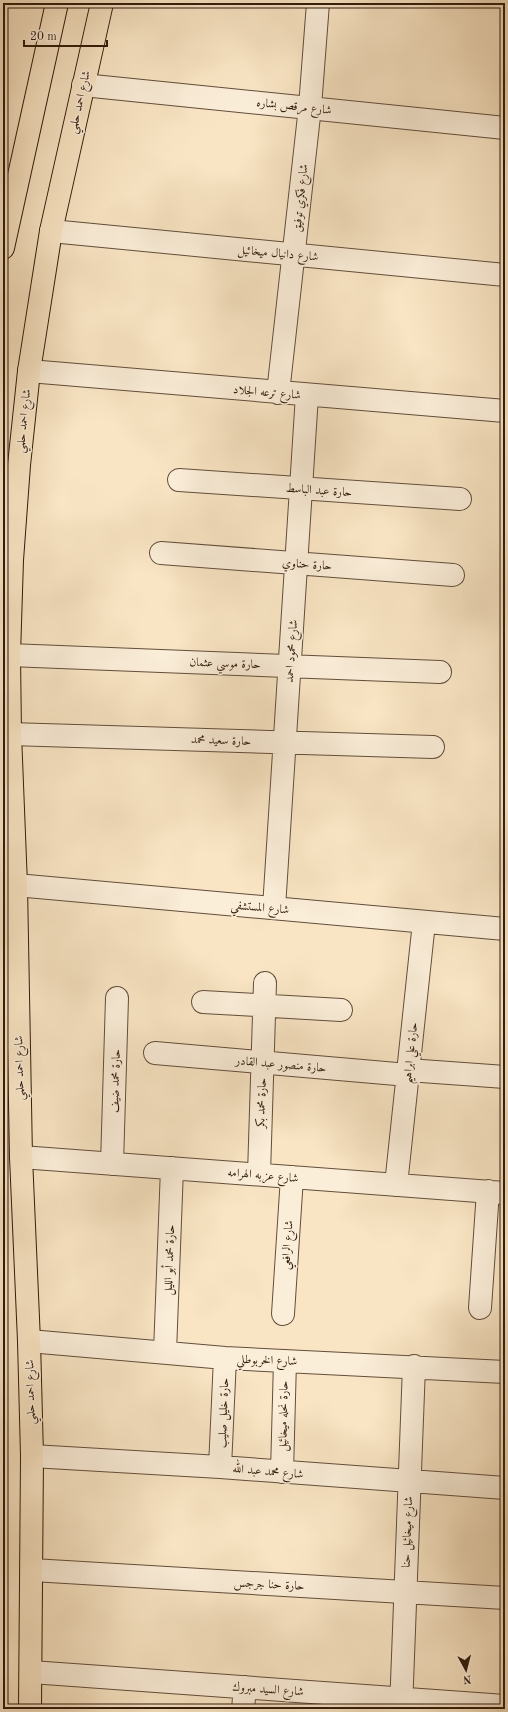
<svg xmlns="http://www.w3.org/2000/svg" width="508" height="1712" font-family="'Old Standard TT',Amiri,serif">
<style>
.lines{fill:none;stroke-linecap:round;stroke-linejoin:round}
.minor-casing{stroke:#624e3a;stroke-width:24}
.primary-casing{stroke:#301b0c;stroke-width:24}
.minor{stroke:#fbeed9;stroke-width:22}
.primary{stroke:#f9e5c4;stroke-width:22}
.labels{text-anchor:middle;stroke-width:3;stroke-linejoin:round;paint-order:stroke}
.street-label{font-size:12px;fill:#301b0c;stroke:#fbeed9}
</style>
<rect width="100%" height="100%" fill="#f9e5c4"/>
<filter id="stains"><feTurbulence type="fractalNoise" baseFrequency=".005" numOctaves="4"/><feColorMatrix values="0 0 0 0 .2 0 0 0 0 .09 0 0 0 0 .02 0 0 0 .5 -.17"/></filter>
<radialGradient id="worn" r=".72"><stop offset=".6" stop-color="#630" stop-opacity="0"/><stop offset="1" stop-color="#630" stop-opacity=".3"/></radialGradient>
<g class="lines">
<defs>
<path id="minor" d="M83,85L505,128
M51,231L505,275
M29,371L505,411
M278,393L310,107L318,3
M179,480L460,499
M161,553L453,575
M9,655L440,672
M10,734L433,747
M16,885L505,929
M274,908L307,395
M203,1002L341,1010
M155,1053L408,1075
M408,1070L505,1077
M21,1157L505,1193
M112,1164L117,998
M259,1174L265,983
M396,1185L424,922
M480,1308L488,1191
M283,1314L292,1177
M29,1341L225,1358L505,1372
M165,1352L172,1168
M32,1456L220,1467L505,1488
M220,1467L225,1358
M282,1472L285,1361
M32,1570L505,1598
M31,1672L505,1706
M243,1709L245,1687
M401,1709L414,1366"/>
<path id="primary" d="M3,248L57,3
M30,1709L32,1456L29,1341L21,1157L16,885L10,734L9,655L12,560L19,465L29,371L51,231L102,3"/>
</defs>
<use href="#minor" class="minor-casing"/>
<use href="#primary" class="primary-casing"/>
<use href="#minor" class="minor"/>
<use href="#primary" class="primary"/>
</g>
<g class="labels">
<g class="street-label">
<text transform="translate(79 102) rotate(-77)" y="4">شارع احمد حلمي</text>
<text transform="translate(294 106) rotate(6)" y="4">شارع مرقص بشاره</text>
<text transform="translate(300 198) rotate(-84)" y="4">شارع فكري توفيق</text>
<text transform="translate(278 253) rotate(5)" y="4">شارع دانيال ميخائيل</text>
<text transform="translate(267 392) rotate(5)" y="4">شارع ترعه الجلاد</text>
<text transform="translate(23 421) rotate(-84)" y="4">شارع احمد حلمي</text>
<text transform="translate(319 490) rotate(4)" y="4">حارة عبد الباسط</text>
<text transform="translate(307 564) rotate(4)" y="4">حارة حناوي</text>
<text transform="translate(291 651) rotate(-86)" y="4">شارع محمود احمد</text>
<text transform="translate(225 663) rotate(2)" y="4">حارة موسي عثمان</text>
<text transform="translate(221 740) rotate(2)" y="4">حارة سعيد محمد</text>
<text transform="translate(260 907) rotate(5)" y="4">شارع المستشفي</text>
<text transform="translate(410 1053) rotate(-84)" y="4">حارة علي ابراهيم</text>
<text transform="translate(281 1064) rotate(5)" y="4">حارة منصور عبد القادر</text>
<text transform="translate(19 1068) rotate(-91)" y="4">شارع احمد حلمي</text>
<text transform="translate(115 1081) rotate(-88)" y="4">حارة محمد ضيف</text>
<text transform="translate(261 1103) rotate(-88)" y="4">حارة محمد بكر</text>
<text transform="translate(263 1175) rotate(5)" y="4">شارع عزبه الهرامه</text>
<text transform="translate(287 1245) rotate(-86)" y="4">شارع الرافعي</text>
<text transform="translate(169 1260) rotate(-88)" y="4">حارة محمد أبو الليل</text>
<text transform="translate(267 1360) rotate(2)" y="4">شارع الخربوطلي</text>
<text transform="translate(30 1392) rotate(-91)" y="4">شارع احمد حلمي</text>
<text transform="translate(223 1413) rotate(-88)" y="4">حارة خليل صليب</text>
<text transform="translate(283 1416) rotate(-89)" y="4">حارة نحله ميخائيل</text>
<text transform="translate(268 1471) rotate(5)" y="4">شارع محمد عبد الله</text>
<text transform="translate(407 1532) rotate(-88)" y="4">شارع ميخائيل حنا</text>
<text transform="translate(269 1584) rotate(3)" y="4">حارة حنا جرجس</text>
<text transform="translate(268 1689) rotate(4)" y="4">شارع السيد مبروك</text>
</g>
</g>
<rect width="508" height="1712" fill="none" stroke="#f9e5c4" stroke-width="16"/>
<rect x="4" y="4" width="500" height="1704" fill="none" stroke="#301b0c" stroke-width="2"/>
<rect x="8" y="8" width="492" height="1696" fill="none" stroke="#301b0c"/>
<g transform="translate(466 1670) rotate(173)" stroke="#fbeed9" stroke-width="3" paint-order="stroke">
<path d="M0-3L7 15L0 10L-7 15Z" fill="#301b0c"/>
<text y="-6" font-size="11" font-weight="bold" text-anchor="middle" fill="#301b0c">N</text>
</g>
<path d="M24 40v6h83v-6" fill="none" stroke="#301b0c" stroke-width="2"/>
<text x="30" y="40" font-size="12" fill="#301b0c" stroke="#fbeed9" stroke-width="3" paint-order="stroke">20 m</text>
<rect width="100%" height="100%" filter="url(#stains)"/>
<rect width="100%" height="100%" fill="url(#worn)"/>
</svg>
